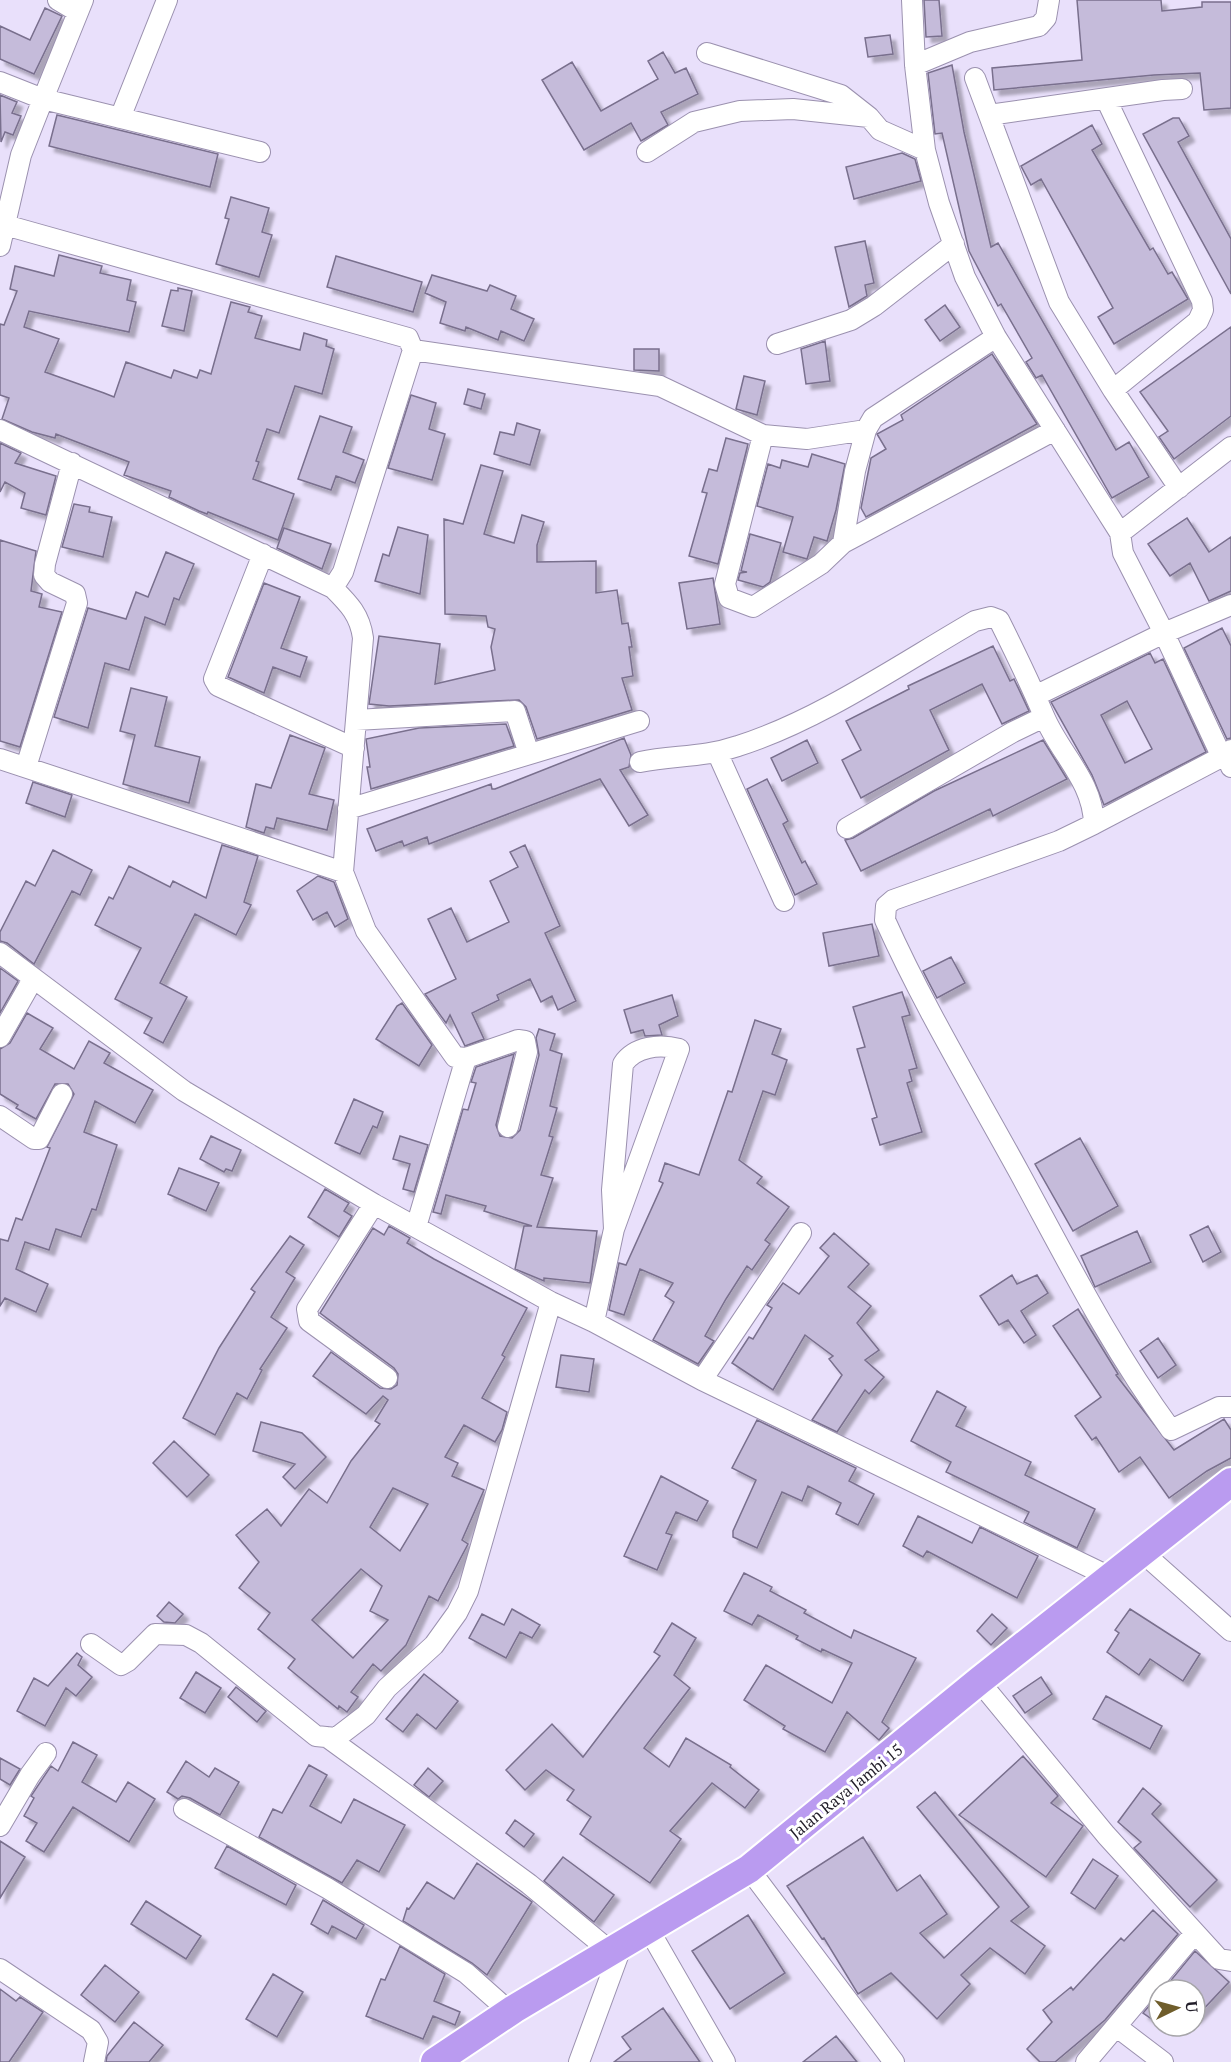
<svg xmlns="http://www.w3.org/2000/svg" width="1231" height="2062" font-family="'PT Serif',serif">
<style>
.building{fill:#c5bbda;stroke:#796f8d;stroke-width:1.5;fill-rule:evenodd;filter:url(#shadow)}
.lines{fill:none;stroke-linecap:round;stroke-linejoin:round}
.minor-casing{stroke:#9b91af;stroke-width:22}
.highway-casing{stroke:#fff;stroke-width:32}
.minor{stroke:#fff;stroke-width:20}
.highway{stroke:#ba9bf0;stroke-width:28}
.labels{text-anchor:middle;stroke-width:6;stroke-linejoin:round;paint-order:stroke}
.street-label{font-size:16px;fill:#211d29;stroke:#fff}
</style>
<defs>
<filter id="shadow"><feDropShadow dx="5.5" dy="5.5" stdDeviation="1.5" flood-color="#0004"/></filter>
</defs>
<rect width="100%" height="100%" fill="#e9e0fb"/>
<path class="building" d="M924,0H939L942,36L926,37Z
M1077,0H1161L1162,11L1202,7V2H1231V108L1204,110L1200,73L1154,75L994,90L992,68L1082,60Z
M45,8L62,16L34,74L0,59V26L30,40Z
M890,35L893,54L868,57L865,38Z
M663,52L675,73L686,68L698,94L661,112L668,125L641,141L631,123L584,150L542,80L572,62L601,111L658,79L648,61Z
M952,65L964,132L991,247L998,243L1116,450L1129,442L1149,477L1112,498L1042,375L1036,378L1026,362L1032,358L1001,304L998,306L969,251L942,133L935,134L928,73Z
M0,95L17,102L12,113L21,116L13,135L5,132L1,142Z
M57,115L218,154L210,187L49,146Z
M1173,118H1179L1189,136L1178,142L1231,239V294L1143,134Z
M1092,125L1102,144L1092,150L1150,250L1153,248L1168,274L1172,272L1188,299L1114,344L1098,317L1113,308L1041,179L1031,185L1021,166Z
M902,153L915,159L921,181L854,199L846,167Z
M231,197L269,208L262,232L272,235L259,277L216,264L229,219L225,218Z
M865,241L874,283L865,285L867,296L849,307L835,247Z
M59,255L102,266L100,273L131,280L127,300L136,302L129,332L29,311L24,327L59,339L45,372L104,393L114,397L126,362L171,378L174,370L197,378L200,370L211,374L231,302L250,307L248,312L262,316L255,338L300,350L304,333L327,340L326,346L334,349L322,394L295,386L279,433L267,429L256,461L259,462L253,479L294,494L278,540L208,512L207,514L199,511L169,497L171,491L124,475L129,462L56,434L55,438L32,432L2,419L9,398L0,395V324L4,325L17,291L10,289L15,266L54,276Z
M336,256L422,282L413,312L327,287Z
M432,275L487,291L490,285L516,296L511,309L534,319L524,341L501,331L498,340L466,327L465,331L440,323L446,302L425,293Z
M178,288L192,291L184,331L162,326L171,290L178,291Z
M945,305L960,327L940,341L925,320Z
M1231,327V416L1174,459L1159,437L1168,431L1140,392Z
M825,341L830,381L806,384L801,349Z
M634,349H659V371L634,370Z
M992,354L1037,424L866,517L861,508L871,458L886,449L877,434L903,420L901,415Z
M744,376L765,381L757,415L736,409Z
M468,389L485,394L481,409L464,404Z
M411,395L436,403L429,429L445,434L432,480L388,468Z
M320,416L352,427L343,452L364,460L355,483L336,476L331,490L298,479Z
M517,423L540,430L530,465L494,454L500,432L514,435Z
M726,438L748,444L718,564L689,556L707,493L702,492L709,469L717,471Z
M0,443L21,453L15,463L56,476L46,515L21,508L25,493L5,482L0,492Z
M812,454L845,464L836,510L827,541L814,537L807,559L783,552L793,517L757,506L768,464L780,468L782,460L808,467Z
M481,465L503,471L484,534L514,543L522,515L544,522L537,545V562L596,561V593L617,590L622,624L628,623L632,647H629L633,676L622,678L632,710L537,739L526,707L519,700L389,706L369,704L379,636L440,644L435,684L495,670L491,647L495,629L488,627L486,616L445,614L444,519L463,524Z
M74,504L90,507L89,512L112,517L103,557L62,547Z
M1187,518L1209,552L1231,537V591L1209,601L1190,563L1170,576L1148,544Z
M398,527L428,535L420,594L375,581L383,554L389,556Z
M284,528L331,544L322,569L277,548Z
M750,534L781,543L770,582L763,587L738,580L740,573L747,572L741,571Z
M0,540L36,551L31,591L42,594L39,607L62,612L20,747L0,741Z
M166,552L194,564L179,600L174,598L165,625L145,617L129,670L105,663L88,728L54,717L88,608L126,619L136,592L148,597Z
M713,578L720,624L687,629L679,583Z
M264,583L300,597L281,648L307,657L300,677L273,667L264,693L228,677Z
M1222,628L1231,646V738L1227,739L1184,648Z
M993,646L1010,681L1014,679L1029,711L1002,724L982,684L930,710L949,750L861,798L842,760L861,750L846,721L909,689L908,686Z
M1150,653L1155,663L1163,659L1206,752L1104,805L1092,775L1051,702ZM1127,701L1152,749L1125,763L1101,715Z
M131,688L167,697L155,746L200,757L189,803L123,784L135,735L120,731Z
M506,724L514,746L371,789L367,767H370L366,739L419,728Z
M290,735L325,748L309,794L334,800L327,830L277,818L274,829L266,827L264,833L246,827L256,784L271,788Z
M624,738L631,755L629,767L620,770L648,815L629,826L600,779L429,844L427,837L404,846L402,841L376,851L367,829L491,784L492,789H495Z
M807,740L818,763L782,781L771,758Z
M1043,740L1067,779L993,816L990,809L861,871L845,840L853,838L934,791Z
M767,779L788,821L783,824L802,863L805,861L817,884L795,895L747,789Z
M33,782L72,795L65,817L26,803Z
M222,845L258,856L244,902L251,905L236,935L195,914L160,983L187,997L163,1043L144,1033L152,1018L115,999L141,948L95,925L109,897L113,899L129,866L170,887L173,881L206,898Z
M525,845L560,926L545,933L576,1001L558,1010L552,996L541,1002L530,979L497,995L499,1000L472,1013L484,1039L465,1046L450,1015L446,1023L425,994L456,979L428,919L451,908L467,942L509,922L490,881L518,867L510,852Z
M53,850L92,870L80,895L72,891L34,964L7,943L0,941V932L26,881L35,886Z
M318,876L334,882L348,919L335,927L327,912L313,920L297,891Z
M872,924L879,956L829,966L823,933Z
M951,957L965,983L937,998L923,971Z
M0,968L18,981L0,1013Z
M902,992L910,1015L902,1017L917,1068L909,1070L912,1081L907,1083L922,1132L880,1145L872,1119L877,1117L857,1049L865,1047L853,1007Z
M672,995L678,1016L659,1025L662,1035L645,1036L643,1030L631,1033L624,1010Z
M402,1003L432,1045L419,1066L376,1039L397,1006Z
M27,1013L53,1028L40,1049L74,1069L89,1041L110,1053L104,1063L153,1090L135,1123L95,1101L84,1132L117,1145L96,1210L92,1209L81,1237L56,1229L49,1250L25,1242L16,1269L48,1284L36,1312L5,1298L0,1306V1239L8,1241L16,1218L22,1220L50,1148L47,1147L74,1094L68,1084H55L36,1119L16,1108L18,1105L0,1094V1049L10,1043Z
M755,1020L781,1029L772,1054L787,1060L775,1095L763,1091L739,1160L762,1177L757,1183L789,1207L765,1240L770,1244L752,1270L747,1266L726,1299L705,1336L714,1341L698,1364L653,1340L674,1302L665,1296L673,1283L640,1269L624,1315L609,1310L619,1263L626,1265L663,1183L659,1181L665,1163L699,1175L728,1091L732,1092Z
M539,1029L555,1034L550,1050L562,1054L550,1106L557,1108L549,1136L553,1137L541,1175L553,1178L537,1227L597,1231L590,1283L544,1278V1281L515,1269L524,1226H532L484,1211L486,1206L446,1195L441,1214L433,1212L463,1109L468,1110L476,1083L471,1082L476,1067L514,1054L496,1125L500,1136L512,1138L520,1130L539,1055L536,1038Z
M354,1099L383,1112L377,1128L373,1126L360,1154L335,1143Z
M211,1136L241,1150L232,1171L226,1169L224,1172L200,1159Z
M400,1136L428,1145L414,1192L403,1189L410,1164L393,1159Z
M1080,1138L1118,1206L1073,1231L1035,1164Z
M179,1168L219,1183L206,1211L168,1194Z
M325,1189L349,1203L344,1211L352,1216L339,1237L308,1217Z
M389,1226L410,1238L407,1243L434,1259L527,1308L502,1355L505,1357L482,1398L507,1412L502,1430L495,1442L464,1425L445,1457L458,1463L452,1476L484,1490L462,1540L468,1544L438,1601L429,1596L406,1645L381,1671L373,1664L351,1692L358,1697L347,1712L339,1706L338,1709L288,1668L295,1659L258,1629L270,1613L239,1588L259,1562L236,1535L267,1509L281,1526L309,1489L327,1503L351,1461L380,1424L375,1421L388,1400L383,1396L366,1414L313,1376L331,1352L380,1388L391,1389L397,1385L398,1374L394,1368L320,1313L373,1228L384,1235ZM393,1488L428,1504L400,1551L370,1527ZM361,1569L382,1586L370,1611L388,1620L353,1658L312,1620Z
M1208,1226L1221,1252L1203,1262L1190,1235Z
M1137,1231L1151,1262L1095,1287L1081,1256Z
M834,1233L869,1264L848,1287L871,1306L857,1323L879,1350L865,1360L884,1377L869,1394L865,1390L837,1432L812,1420L842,1375L829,1359L833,1356L805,1335L773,1390L732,1363L749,1337L753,1339L772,1308L767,1305L783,1283L799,1294L829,1256L820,1248Z
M290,1236L304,1245L286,1272L295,1278L271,1317L287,1328L260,1369L262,1370L247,1399L237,1393L215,1435L183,1418L219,1348L255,1292L251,1289Z
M1012,1275L1017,1284L1037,1275L1048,1293L1021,1311L1036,1335L1024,1343L1008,1320L999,1325L980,1296Z
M1078,1309L1118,1374L1116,1375L1174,1450L1224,1419L1231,1430V1458L1207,1471L1169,1498L1140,1457L1119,1472L1096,1437L1092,1440L1075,1416L1101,1397L1053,1326Z
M1158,1338L1176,1365L1158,1378L1140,1351Z
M561,1355L594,1359L589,1392L556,1387Z
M937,1391L966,1407L956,1426L1031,1462L1025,1475L1095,1509L1077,1548L1024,1522L1029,1512L946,1472L951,1462L911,1441Z
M757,1420L856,1468L849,1481L874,1494L858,1525L836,1514L841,1503L808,1486L802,1501L782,1492L757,1548L733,1537V1531L756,1480L732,1468Z
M261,1422L302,1433L326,1457L295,1489L283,1477L295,1464L253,1451Z
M174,1441L209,1475L187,1497L153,1463Z
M661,1476L708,1501L697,1521L676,1512L666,1533L672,1535L657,1570L624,1556Z
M918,1516L972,1543L980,1527L1038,1556L1017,1598L927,1551L923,1557L903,1546Z
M744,1573L772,1587L770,1591L806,1610L804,1613L851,1638L854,1630L916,1658L882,1722L889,1728L879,1740L847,1712L825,1752L783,1729L785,1726L744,1700L766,1665L832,1703L852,1663L822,1649L821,1652L796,1639L798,1636L758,1615L752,1625L724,1611Z
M169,1602L183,1614L175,1623L164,1622L157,1616Z
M512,1609L540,1625L532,1638L520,1632L506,1658L469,1638L482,1614L504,1625Z
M1130,1609L1200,1654L1183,1681L1150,1659L1139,1675L1107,1652L1119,1633L1115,1630Z
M992,1614L1007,1628L991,1645L977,1631Z
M672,1623L696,1638L674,1675L690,1688L644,1748L669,1767L686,1738L731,1765L730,1767L759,1790L745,1808L712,1783L670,1831L681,1839L650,1883L580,1834L591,1817L567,1800L574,1790L546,1770L525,1790L506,1770L552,1724L583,1757L660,1656L654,1652Z
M77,1653L82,1657L78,1665L92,1677L76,1696L66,1688L45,1726L17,1711L34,1678L48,1686Z
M196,1672L221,1688L205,1713L180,1698Z
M424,1674L458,1701L436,1729L417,1714L403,1732L386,1719Z
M1041,1677L1052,1694L1025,1713L1013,1696Z
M236,1687L266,1711L257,1722L228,1697Z
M1106,1696L1162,1726L1150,1749L1093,1719Z
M73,1742L97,1755L82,1782L116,1802L128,1782L155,1799L129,1842L73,1807L44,1852L26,1841L37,1823L24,1816L34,1798L31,1796L51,1766L58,1771Z
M1023,1756L1058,1796L1051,1803L1083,1826L1046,1877L959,1815Z
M0,1758L20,1769L10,1785L0,1779Z
M186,1761L209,1777L215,1768L239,1782L220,1815L190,1798L182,1796L178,1799L167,1792Z
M309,1765L327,1775L310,1806L341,1823L354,1799L405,1825L379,1872L357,1860L342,1883L259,1837L273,1809L282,1813Z
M428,1768L443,1781L429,1797L414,1785Z
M1143,1788L1161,1804L1152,1814L1217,1880L1190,1907L1134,1848L1141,1842L1118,1822Z
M935,1792L1029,1907L1011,1921L1045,1946L1025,1974L990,1948L961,1975L970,1984L937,2019L891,1973L858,1994L824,1938L822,1939L787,1886L863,1837L897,1891L920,1875L947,1914L920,1933L944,1958L999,1907L917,1807Z
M515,1820L534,1834L524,1847L506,1833Z
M0,1841L25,1857L0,1898Z
M227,1846L296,1885L286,1905L215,1868Z
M563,1857L614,1895L594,1922L544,1881Z
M1093,1859L1118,1876L1095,1909L1071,1893Z
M477,1863L532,1902L487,1975L472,1963L403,1921L407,1908L409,1909L427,1882L454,1899Z
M323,1900L364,1925L356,1939L332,1926L328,1934L311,1924Z
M146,1901L201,1936L186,1959L131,1924Z
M1153,1910L1178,1934L1105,2020L1055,2062H1040L1027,2049L1052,2022L1043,2010L1071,1987L1073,1990L1121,1938L1124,1941Z
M748,1915L785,1973L730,2009L692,1951Z
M400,1946L445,1974L434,2001L460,2012L455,2025L433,2016L423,2039L366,2016L381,1979L385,1980Z
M1195,1951L1229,1982L1195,2018V1990H1163Z
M105,1965L139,1992L115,2022L81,1995Z
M273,1974L303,1992L277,2037L246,2019Z
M0,1989L16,2001L20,1997L43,2012L9,2062H0Z
M1159,1994V2024L1143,2013Z
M663,2008L700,2062H614L631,2049L622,2037Z
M134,2022L163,2045L149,2062H106L107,2056Z
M836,2036L857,2062H803Z"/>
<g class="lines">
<defs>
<path id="minor" d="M58,0L78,12
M83,0L43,99L260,152
M912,0L915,65L925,150L939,203L965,277L996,337L1120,533
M707,53L841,95L869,117L880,130L925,150
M915,65L970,42L1039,26L1046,18L1049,0
M975,78L1059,302L1113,390L1179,488
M0,82L43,99L21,155L0,246
M1106,99L1202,301L1203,310L1198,321L1113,390
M989,115L1163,90L1182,89
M120,118L167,0
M647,152L694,122L740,111L793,109L869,117
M5,225L408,338L413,350L343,572L333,588
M777,344L851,320L874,306L954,244
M413,350L660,386L763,435L807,439L866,430
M0,430L333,588C349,604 360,615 363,638L343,872L366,931L455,1057L466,1058L518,1040L525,1041L527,1052L508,1127
M763,435L725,584L729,598L753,607L821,564L843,543L855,471L866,430L873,418L996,337
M1231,447L1120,533L1123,553L1164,633L1219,751L1227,754L1231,750
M843,543L1055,430
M263,554L214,679L218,686L354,748
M1037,695L1164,633L1231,605
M356,720L515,711L529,754
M717,752L784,901
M0,759L343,872
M640,762C674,755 703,758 738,746C818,721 902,663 975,621L991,617L999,620C1015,652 1030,683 1044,716C1060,754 1093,781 1094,824L1059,841L893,900L886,906L885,920C924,1007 973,1088 1019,1172C1068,1262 1110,1346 1171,1430L1219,1407H1231
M26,767L77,603L75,594L50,582L44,575L45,564L72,463
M348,809L639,721
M1094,824L1227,754L1231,767
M847,828L1013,732L1044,717
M0,953L184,1091L374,1204L551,1302L594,1322L702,1380L1110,1577
M0,1037L33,979
M0,1116L34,1139H39L62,1094
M374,1204L307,1309L309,1321L387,1378
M416,1227L466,1058
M594,1322L614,1229L679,1049C660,1044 635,1046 623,1064L612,1190L614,1229
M702,1380L801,1233
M1142,1552L1231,1631
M91,1644L121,1665L128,1661L155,1634L186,1635L201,1643L316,1736L336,1738L366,1715L387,1688L434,1645L457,1613L468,1591L551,1302
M979,1681L1106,1835L1219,1959L1231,1961
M327,1737L529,1884L610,1951
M184,1809L327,1888L466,1973L510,2012
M0,1826L30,1775L46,1753
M749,1869L894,2062
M649,1930L725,2062
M0,1969L91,2030L98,2042L94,2062
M1117,2027L1163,2062
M579,2062L622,1945
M1086,2062L1195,1933"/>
<path id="highway" d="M435,2062L514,2009L749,1869L979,1681L1231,1482"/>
</defs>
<use href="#minor" class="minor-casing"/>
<use href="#highway" class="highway-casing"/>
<use href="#minor" class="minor"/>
<use href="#highway" class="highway"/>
</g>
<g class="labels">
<g class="street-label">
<text transform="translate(846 1791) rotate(-39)" y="6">Jalan Raya Jambi 15</text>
</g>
</g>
<g transform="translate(1177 2008) rotate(85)"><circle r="28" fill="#ffffff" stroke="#a6a5a9" stroke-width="1.5"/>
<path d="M0-4.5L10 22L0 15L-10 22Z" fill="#6f5d2b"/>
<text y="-9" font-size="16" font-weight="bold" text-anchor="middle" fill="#211d29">U</text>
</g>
</svg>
